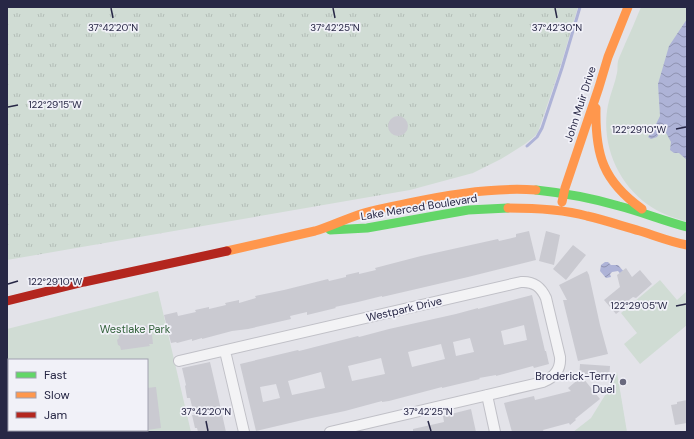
<svg xmlns="http://www.w3.org/2000/svg" width="694" height="439" font-family="'DM Sans',sans-serif">
<style>
.grass{fill:url(#grass-tufts)}
.park{fill:#d0dcd4;fill-rule:evenodd}
.water{fill:url(#water-waves)}
.lines{fill:none;stroke-linecap:round;stroke-linejoin:round}
.stream{stroke:#aeb3d7;stroke-width:3}
.building{fill:#cacad1;fill-rule:evenodd}
.street-casing{stroke:#c0c0c7;stroke-width:12}
.street{stroke:#f3f3f5;stroke-width:10}
.fast{stroke:#63d668;stroke-width:9}
.slow{stroke:#ff974d;stroke-width:9}
.jam{stroke:#b3261e;stroke-width:9}
.ticks{fill:none;stroke:#272745;stroke-width:1.5}
.poi-dot{fill:#69697e;stroke:#f1f1f8;stroke-width:1.5}
.labels{text-anchor:middle;stroke-width:3.5;stroke-linejoin:round;paint-order:stroke}
.street-label{font-size:11px;fill:#272745;stroke:#f1f1f8}
.park-label{font-size:11px;fill:#33623b;stroke:#f1f1f8}
.poi-label{font-size:11px;fill:#272745;stroke:#f1f1f8;text-anchor:end}
.ticks-label{font-size:10px;text-anchor:middle;fill:#272745;stroke:#f1f1f8;stroke-width:3.5;stroke-linejoin:round;paint-order:stroke}
</style>
<defs>
<pattern id="grass-tufts" width="24" height="20" patternUnits="userSpaceOnUse"><rect width="24" height="20" fill="#d0dcd4"/><path d="M3 7l-1-3M5 7V3M7 7l1-3M15 17l-1-3M17 17v-4M19 17l1-3" fill="none" stroke="#b3bdb7"/></pattern>
<pattern id="water-waves" width="16" height="10" patternUnits="userSpaceOnUse"><rect width="16" height="10" fill="#aeb3d7"/><path d="M0 5q4-4 8 0t8 0" fill="none" stroke="#8e92b0"/></pattern>
</defs>
<rect width="100%" height="100%" fill="#e3e3e9"/>
<path class="grass" d="M7,7H578L560,68L538,132L535,136L525,144L501,159L473,173L410,190L7,260Z"/>
<path class="park" d="M641,7H687V222C676,218 664,215 653,208C619,187 600,145 608,105C610,94 615,84 617,73C618,69 617,65 618,61C620,55 623,49 625,44C631,31 636,19 641,7Z
M660,280L677,300L687,291V325L640,364L624,344L637,333L621,313Z
M158,291L191,432H7V329ZM9,360H147V430H9Z
M617,372L627,432H573L591,418L607,392Z"/>
<path class="water" d="M687,19V160L679,153H674L670,150L671,142L665,131L660,132L657,137L651,139L648,137L653,130L660,116L658,84L669,46Z
M605,262H608L611,265H618L626,274L623,277L618,271L612,272L610,274L611,277L606,278L600,271L601,265Z"/>
<g class="lines">
<path class="stream" d="M527,146L537,137L542,128L562,68L580,7"/>
</g>
<path class="building" d="M388 126a10 10 0 1 1 20 0a10 10 0 1 1-20 0Z
M529,231L536,260L468,277L382,297V296L358,302L335,307L336,308L307,315V312L290,316L291,319L248,329L232,331L202,339V338L192,341V339L177,343L176,342L171,343L164,315L177,312L178,316L196,312L195,310L209,307V309L226,305L225,303L239,300V303L256,298L255,296L284,290L328,279L329,281L346,277V275L359,272V274L376,270L375,268L421,256L498,239L499,241L516,237V234Z
M546,231L560,235L554,265L539,261Z
M573,245L586,255L566,280L553,269Z
M626,268L632,277L640,270L652,284L636,298L633,297L625,303L626,306L616,314L604,300L620,287L617,275Z
M587,271L589,275L600,325L608,354L578,361L563,300H567L559,285Z
M532,295L545,351H546L549,364L534,368L533,366L496,376V375L479,378L480,379L442,388V387L389,401L382,402V401L345,411L307,419L256,431L240,364L298,350L299,351L358,336L359,337L389,329L456,314L478,308V309ZM524,325L527,340L504,345L501,331ZM470,338L474,352L456,356L453,342ZM441,344L445,359L412,367L408,352ZM381,358L385,374L352,381L348,366ZM321,372L325,388L292,395L288,381ZM276,384L280,398L263,402L260,387Z
M151,325L153,344H149L150,346L121,350L120,346L118,345L117,340L119,338L118,329Z
M210,362L217,392L226,432H198L197,428H195L192,415H194L190,398H187L185,386L186,385L182,368Z
M580,364L610,366L609,380L583,378L600,399L575,419L576,420L570,425L569,423L543,430L544,432H512L504,403L534,396L535,400L571,391L568,388L580,378H579Z
M156,387L161,428L147,430V388Z
M687,400V423L675,425L671,405L677,404V402Z
M471,409L476,432H413V429L444,422L443,416Z"/>
<g class="lines">
<defs>
<path id="street" d="M225,351L244,432
M179,361L521,282C534,281 541,287 546,298L560,357C561,369 555,377 543,382L330,432
M487,395L495,432"/>
</defs>
<use href="#street" class="street-casing"/>
<use href="#street" class="street"/>
<path class="fast" d="M536,190C564,193 592,198 619,206C642,212 664,221 687,227
M330,230L367,228L468,210L508,208"/>
<path class="slow" d="M596,108C595,155 603,181 642,209
M562,202L565,188L599,87L608,57L628,7
M508,208C534,208 562,209 587,216C605,220 622,226 640,231C656,236 671,242 687,245
M227,251L315,231C332,226 347,218 364,213C378,209 394,206 409,203C450,194 493,187 536,190"/>
<path class="jam" d="M7,301L84,282L227,251"/>
</g>
<path class="ticks" d="M111,8L113,18M333,8L335,18M555,8L557,18M8,107L18,105M676,129L686,127M8,284L18,281M676,306L686,304M206,421L208,431M428,421L431,431"/>
<circle class="poi-dot" cx="623" cy="382" r="4"/>
<g class="labels">
<g class="street-label">
<text transform="translate(580 104) rotate(-72)" y="4">John Muir Drive</text>
<text transform="translate(419 207) rotate(-9)" y="4">Lake Merced Boulevard</text>
<text transform="translate(404 309) rotate(-13)" y="4">Westpark Drive</text>
</g>
<g class="park-label">
<text x="135" y="333">Westlake Park</text>
</g>
<g class="poi-label">
<text x="615" y="380">Broderick-Terry<tspan x="615" dy="13">Duel</tspan></text>
</g>
</g>
<g class="ticks-label">
<text x="113" y="31">37°42'20"N</text>
<text x="335" y="31">37°42'25"N</text>
<text x="557" y="31">37°42'30"N</text>
<text x="55" y="108">122°29'15"W</text>
<text x="639" y="133">122°29'10"W</text>
<text x="55" y="285">122°29'10"W</text>
<text x="639" y="309">122°29'05"W</text>
<text x="206" y="415">37°42'20"N</text>
<text x="428" y="415">37°42'25"N</text>
</g>
<rect width="694" height="439" fill="none" stroke="#272745" stroke-width="16"/>
<rect x="8" y="359" width="140" height="72" fill="#f1f1f8" stroke="#a0a0b0"/>
<rect x="16" y="372" width="20" height="6" fill="#63d668" stroke="#a0a0b0"/>
<text x="44" y="379" font-size="12" fill="#272745">Fast</text>
<rect x="16" y="392" width="20" height="6" fill="#ff974d" stroke="#a0a0b0"/>
<text x="44" y="399" font-size="12" fill="#272745">Slow</text>
<rect x="16" y="412" width="20" height="6" fill="#b3261e" stroke="#a0a0b0"/>
<text x="44" y="419" font-size="12" fill="#272745">Jam</text>
</svg>
